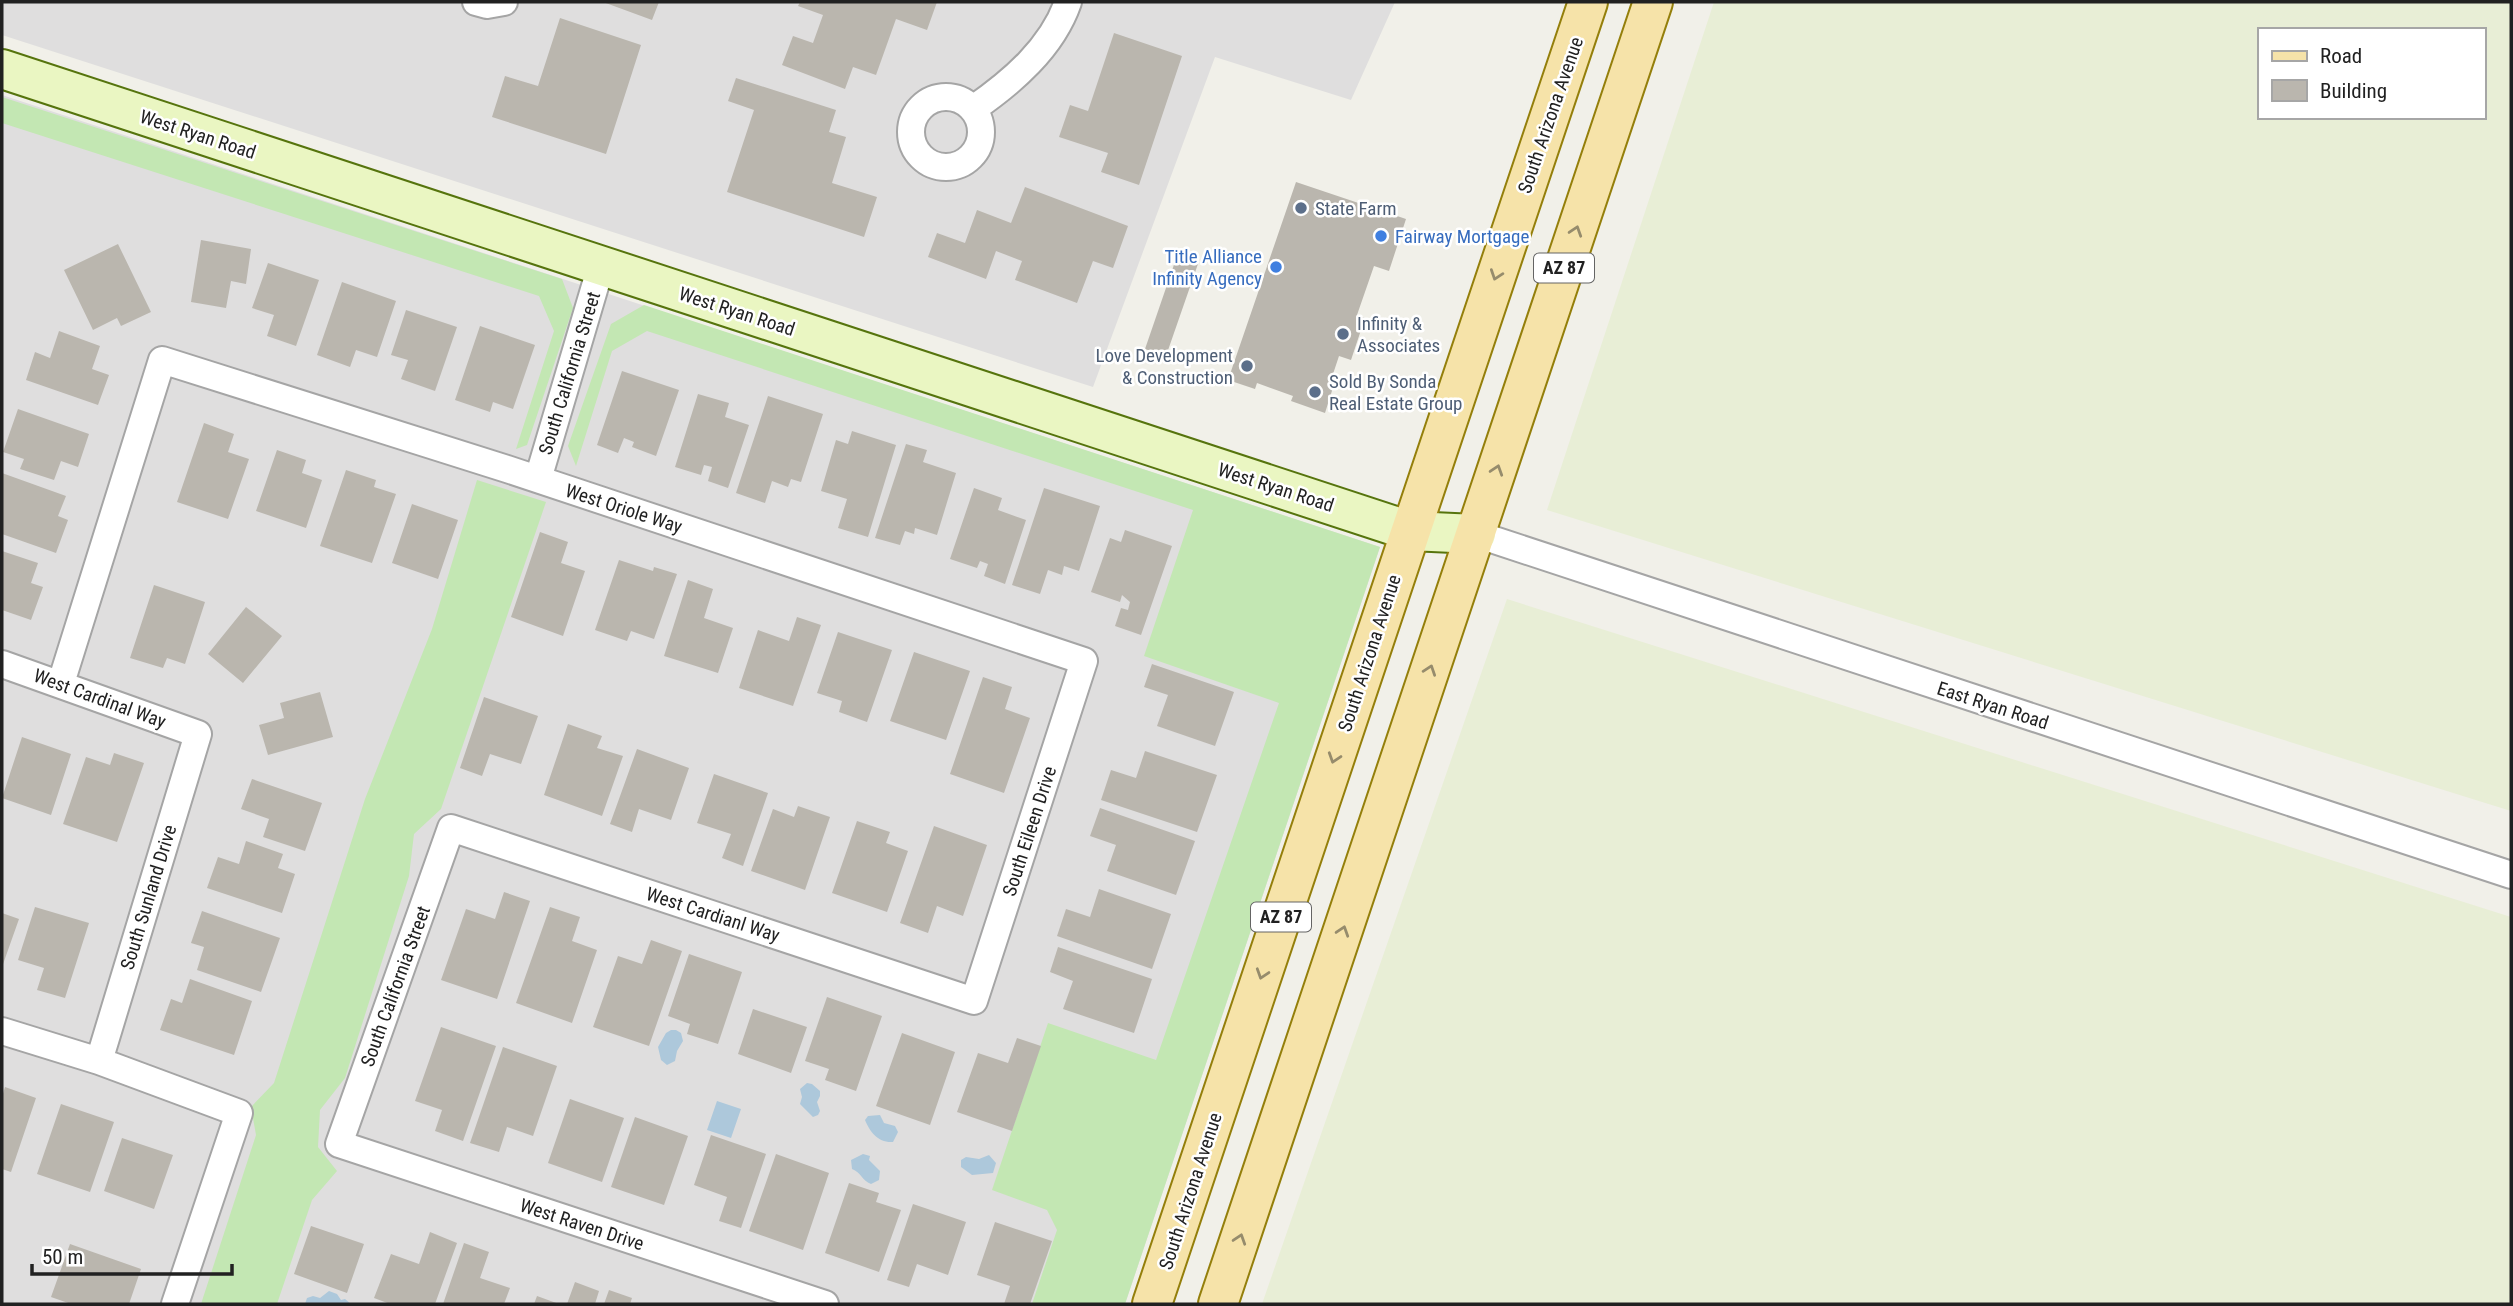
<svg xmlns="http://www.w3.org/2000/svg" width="2513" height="1306" font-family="'Roboto Condensed',sans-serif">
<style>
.residential{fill:#dfdede}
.farmland{fill:#e8eed6;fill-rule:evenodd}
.grass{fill:#c3e7b3}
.water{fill:#adc8db}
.building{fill:#bab6ae}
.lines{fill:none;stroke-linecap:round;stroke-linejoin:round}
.street-casing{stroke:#a5a5a5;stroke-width:30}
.secondary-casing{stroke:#56740d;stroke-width:42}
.primary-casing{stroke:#947f0b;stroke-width:42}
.street{stroke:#fff;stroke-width:26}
.secondary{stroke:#eaf6c2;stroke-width:38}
.primary{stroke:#f6e3a9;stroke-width:38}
.oneway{stroke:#968c6c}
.service-dot{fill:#5c6f8a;stroke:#fff;stroke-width:2.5}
.shop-dot{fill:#3f7fe0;stroke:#fff;stroke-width:2.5}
.labels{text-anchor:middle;stroke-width:5;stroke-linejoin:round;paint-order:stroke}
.shield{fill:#fff;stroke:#646464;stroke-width:2}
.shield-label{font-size:18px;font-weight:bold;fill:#212121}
.street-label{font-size:19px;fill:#212121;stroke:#fff}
.service-label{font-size:19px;fill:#4e5e75;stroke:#fff;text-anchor:start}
.shop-label{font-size:19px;fill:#366cbe;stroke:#fff;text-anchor:start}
</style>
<rect width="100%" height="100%" fill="#f1f0e9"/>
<path class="residential" d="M2,2H1395L1351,100L1215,57L1093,387L2,35Z
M2,95L1380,547L1125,1304H2Z"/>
<path class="farmland" d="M1714,2H2511V811L1547,510ZM2259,30H2483V117H2259Z
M1507,599L2511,917V1304H1262Z"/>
<path class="grass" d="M2,97L562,279L573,308L527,445L516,449L554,331L539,296L2,123Z
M644,305L1380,547L1125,1304H1032L1057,1230L1047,1210L992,1190L1048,1023L1156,1060L1279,703L1144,656L1193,510L647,331L612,351L576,466L568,446L611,324Z
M477,480L546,502L441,809L414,834L409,876L345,1078L320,1110L318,1147L337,1171L312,1200L277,1304H201L256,1135L251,1107L274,1083L365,799L432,629Z"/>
<path class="water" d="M671,1030H676L681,1033L683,1041L677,1051L675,1061L667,1065L661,1060L658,1047L666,1033Z
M807,1083L812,1084L820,1091V1096L817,1102L820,1111L818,1115L813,1117L800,1104L802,1097L800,1089Z
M717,1101L741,1109L731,1138L707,1130Z
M880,1115L884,1123L895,1126L898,1132L893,1142C878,1143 870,1132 865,1120L868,1116Z
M863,1154L870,1156L869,1160L880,1171L879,1180L871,1184C862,1181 861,1172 852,1169L851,1160Z
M989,1155L996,1163L993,1173L972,1175L961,1167V1160L966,1157L979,1159Z
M329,1291L337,1294L341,1300L345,1299L351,1304H305L307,1298L313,1296L320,1298Z"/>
<path class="building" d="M603,2H659L652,20Z
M800,2H937L927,30L896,19L876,75L853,67L845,89L782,65L793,36L813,43L823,15L798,6Z
M560,18L641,45L606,154L492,117L505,76L538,86Z
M1114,33L1182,56L1139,185L1101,172L1108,153L1059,137L1070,105L1088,111Z
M736,78L836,110L829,132L846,137L832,183L877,197L864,237L727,192L754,110L728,101Z
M1296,182L1406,219L1389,271L1374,266L1357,315L1365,318L1351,360L1339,356L1332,377L1336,378L1325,413L1291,401L1293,396L1257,383L1255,389L1228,380Z
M1025,187L1128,226L1113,268L1093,261L1077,303L1015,280L1022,261L996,251L986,279L928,257L937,233L965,243L977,210L1011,223Z
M201,240L251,249L246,284L231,281L226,308L191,302Z
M118,244L151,312L121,326L117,318L93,330L64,270Z
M1178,253L1199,261L1166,356L1145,349Z
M268,263L319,280L296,346L267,336L274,315L252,308Z
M342,282L396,301L377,357L356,350L350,367L317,355Z
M406,310L457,327L435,391L401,379L408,360L391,355Z
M480,326L535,345L513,409L493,402L490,412L455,400Z
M59,331L100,346L92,369L109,375L98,405L26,380L35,352L50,358Z
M622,371L679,390L656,456L632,447L634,442L624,438L618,453L597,445Z
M698,394L729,403L725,417L749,425L728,488L708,481L712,467L704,465L701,475L675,467Z
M768,396L823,414L801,482L791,479L788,487L772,481L765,503L736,493Z
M18,409L89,434L78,467L61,461L54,480L20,469L24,459L3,452Z
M204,423L234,434L228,452L249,459L228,519L177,502Z
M852,431L896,445L868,537L838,528L847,499L821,491L836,440L848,444Z
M906,444L927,450L923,462L956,473L937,535L915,528L914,534L905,531L900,545L875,538Z
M277,450L306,460L302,473L322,480L306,528L256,511Z
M346,470L376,480L374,487L396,494L372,563L320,546Z
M2,473L66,496L58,516L68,520L56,553L2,534Z
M974,488L1002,498L998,510L1026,520L1005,584L984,576L988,564L980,561L977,568L950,559Z
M1044,488L1100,506L1079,571L1064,566L1062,575L1048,570L1040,594L1012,585Z
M412,504L458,520L438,579L392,563Z
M1125,530L1172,546L1141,635L1115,626L1121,608L1128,610L1130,602L1122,595L1120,602L1091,592L1110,538L1121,542Z
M540,532L568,542L561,563L585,571L563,636L511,617Z
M2,551L38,563L31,583L43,587L31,620L2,610Z
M619,560L653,571L654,567L677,574L654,639L631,631L627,641L595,630Z
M688,580L713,589L704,618L733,628L718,673L664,656Z
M154,585L205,602L185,664L167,658L163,668L130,658Z
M246,607L282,636L243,683L208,654Z
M797,617L821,625L793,706L739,688L758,630L789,641Z
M838,632L892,650L867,722L839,712L842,701L817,693Z
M914,652L970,671L946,740L890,721Z
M1152,664L1234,692L1215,746L1157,726L1168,695L1144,687Z
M983,677L1012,687L1005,709L1030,718L1004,793L950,774Z
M320,692L333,737L268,755L259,725L284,718L280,703Z
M484,697L538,716L521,764L490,754L482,776L460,768Z
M568,724L602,736L597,748L623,756L602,816L544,795Z
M22,737L71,754L51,815L2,798Z
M637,749L689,768L671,820L639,809L632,832L610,824Z
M1145,751L1217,775L1197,832L1101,800L1111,770L1136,778Z
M114,753L144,763L117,842L63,824L86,757L110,765Z
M714,774L768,793L743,866L722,858L731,834L697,823Z
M252,779L322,803L305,851L263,837L269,819L241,809Z
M798,806L830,817L805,890L751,871L773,809L794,817Z
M1100,808L1195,841L1176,895L1107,871L1116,845L1090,836Z
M857,821L890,832L886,843L908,851L887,912L832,893Z
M934,826L987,845L963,916L937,906L928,933L900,923Z
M246,841L283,854L278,868L295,874L282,913L207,888L218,857L239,864Z
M1099,889L1171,914L1152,969L1057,936L1066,909L1090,917Z
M504,892L530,901L497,999L441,980L466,909L495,919Z
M35,907L89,923L65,998L37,990L44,968L18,960Z
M550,907L580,917L572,941L597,950L572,1023L516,1003Z
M202,911L280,938L261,992L197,970L204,947L191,943Z
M2,913L19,919L2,967Z
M651,940L682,951L649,1046L593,1027L618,956L642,964Z
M1058,947L1152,979L1134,1033L1063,1009L1073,981L1050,972Z
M689,954L742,972L718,1044L687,1034L690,1024L668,1016Z
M190,979L252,1001L234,1055L160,1030L171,999L182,1003Z
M827,997L882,1016L856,1091L825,1080L829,1069L805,1061Z
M753,1009L807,1027L791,1073L738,1054Z
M441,1027L496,1046L463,1141L435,1131L442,1110L415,1101Z
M902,1033L955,1052L930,1125L876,1106Z
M1017,1038L1041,1046L1012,1131L957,1112L978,1053L1008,1063Z
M503,1047L557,1066L533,1136L507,1127L499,1152L470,1143Z
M5,1087L36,1098L11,1172L2,1169V1097Z
M570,1099L624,1118L602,1182L548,1163Z
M61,1104L114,1122L90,1192L37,1174Z
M635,1117L688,1136L664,1205L611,1187Z
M711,1135L766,1154L741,1228L719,1221L727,1197L694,1185Z
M122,1138L173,1155L154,1209L104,1191Z
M776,1154L829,1173L803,1250L749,1231Z
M849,1183L879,1193L876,1202L901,1210L879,1272L825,1253Z
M913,1204L966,1222L948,1275L917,1264L909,1287L887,1280Z
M995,1222L1052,1241L1030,1304H1004L1010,1286L977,1275Z
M311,1226L364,1244L347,1293L294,1274Z
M430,1232L457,1243L435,1304H390L374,1298L391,1254L419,1264Z
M464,1243L489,1252L480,1278L510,1288L504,1304H443Z
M70,1244L141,1269L129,1304H71L51,1297Z
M575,1282L599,1291L595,1304H567Z
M609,1290L632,1298L630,1304H604Z
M537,1296L559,1304H534Z"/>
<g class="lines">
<defs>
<path id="street" d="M476,2L487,5L504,2
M911 132a35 35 0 1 1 70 0a35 35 0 1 1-70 0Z
M973,109C1012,82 1052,48 1068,2
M538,479L601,266
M1476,534L2511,875
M2,664L198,734L99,1061
M61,683L162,360L507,469L1084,661L974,1001L451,828L339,1144L825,1304
M2,1031L99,1061L239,1113L175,1304"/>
<path id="secondary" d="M2,69L1410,531L1476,534"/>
<path id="primary" d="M1152,1304L1588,2
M1218,1304L1653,2"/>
</defs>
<use href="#street" class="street-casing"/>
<use href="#secondary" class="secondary-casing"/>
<use href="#primary" class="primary-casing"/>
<use href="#street" class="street"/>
<use href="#secondary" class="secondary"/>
<use href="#primary" class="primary"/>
</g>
<defs><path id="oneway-chevron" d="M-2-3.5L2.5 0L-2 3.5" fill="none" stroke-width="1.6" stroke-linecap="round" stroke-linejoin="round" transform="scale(1.75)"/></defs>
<g class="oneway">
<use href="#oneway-chevron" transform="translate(1576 231) rotate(-72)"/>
<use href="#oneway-chevron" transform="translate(1496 275) rotate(109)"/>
<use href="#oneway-chevron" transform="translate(1497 470) rotate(-72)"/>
<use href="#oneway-chevron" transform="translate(1430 670) rotate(-71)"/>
<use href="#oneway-chevron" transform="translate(1334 758) rotate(108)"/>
<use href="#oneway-chevron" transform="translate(1343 931) rotate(-72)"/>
<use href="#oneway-chevron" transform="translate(1262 974) rotate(108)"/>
<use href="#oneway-chevron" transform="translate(1240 1239) rotate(-72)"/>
</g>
<g class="service-dot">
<circle cx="1301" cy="208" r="7"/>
<circle cx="1343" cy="334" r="7"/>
<circle cx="1247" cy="366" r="7"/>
<circle cx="1315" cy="392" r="7"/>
</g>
<g class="shop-dot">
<circle cx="1381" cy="236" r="7"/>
<circle cx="1276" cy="267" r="7"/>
</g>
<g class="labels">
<g class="shield">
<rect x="1534" y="253.5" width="60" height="29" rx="5"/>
<rect x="1251" y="902.5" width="60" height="29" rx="5"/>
</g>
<g class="shield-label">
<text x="1564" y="274">AZ 87</text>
<text x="1281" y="923">AZ 87</text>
</g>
<g class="street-label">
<text transform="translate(1550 115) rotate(-71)" y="7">South Arizona Avenue</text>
<text transform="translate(198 134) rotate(18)" y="7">West Ryan Road</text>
<text transform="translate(737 311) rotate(18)" y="7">West Ryan Road</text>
<text transform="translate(569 373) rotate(-73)" y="7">South California Street</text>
<text transform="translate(1276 487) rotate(18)" y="7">West Ryan Road</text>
<text transform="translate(624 508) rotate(18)" y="7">West Oriole Way</text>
<text transform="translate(1369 653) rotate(-72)" y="7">South Arizona Avenue</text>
<text transform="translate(100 698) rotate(20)" y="7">West Cardinal Way</text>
<text transform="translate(1993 705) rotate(18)" y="7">East Ryan Road</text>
<text transform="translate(1029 831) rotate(-72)" y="7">South Eileen Drive</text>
<text transform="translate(148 897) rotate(-73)" y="7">South Sunland Drive</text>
<text transform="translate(713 914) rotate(18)" y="7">West Cardianl Way</text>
<text transform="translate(395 986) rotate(-70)" y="7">South California Street</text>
<text transform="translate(1190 1191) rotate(-72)" y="7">South Arizona Avenue</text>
<text transform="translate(582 1224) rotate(18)" y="7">West Raven Drive</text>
</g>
<g class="service-label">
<text x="1315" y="215">State Farm</text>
<text x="1357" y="330">Infinity &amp;<tspan x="1357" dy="22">Associates</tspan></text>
<text x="1233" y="362" text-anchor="end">Love Development<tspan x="1233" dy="22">&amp; Construction</tspan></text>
<text x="1329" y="388">Sold By Sonda<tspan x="1329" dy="22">Real Estate Group</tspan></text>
</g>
<g class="shop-label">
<text x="1395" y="243">Fairway Mortgage</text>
<text x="1262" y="263" text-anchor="end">Title Alliance<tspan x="1262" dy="22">Infinity Agency</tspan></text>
</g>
</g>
<rect width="2513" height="1306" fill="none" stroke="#212121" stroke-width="7"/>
<rect x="2258" y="28" width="228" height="91" fill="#ffffff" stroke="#a6a6a6" stroke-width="2"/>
<rect x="2272" y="51" width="35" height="10" fill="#f6e3a9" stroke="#a6a6a6" stroke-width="2"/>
<text x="2320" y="63" font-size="21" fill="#212121">Road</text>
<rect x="2272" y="80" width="35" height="21" fill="#bab6ae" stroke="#a6a6a6" stroke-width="2"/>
<text x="2320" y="98" font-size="21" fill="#212121">Building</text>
<path d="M32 1264v10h200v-10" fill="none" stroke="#212121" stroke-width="3.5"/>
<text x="42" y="1264" font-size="21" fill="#212121" stroke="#ffffff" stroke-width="5" paint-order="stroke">50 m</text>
</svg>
